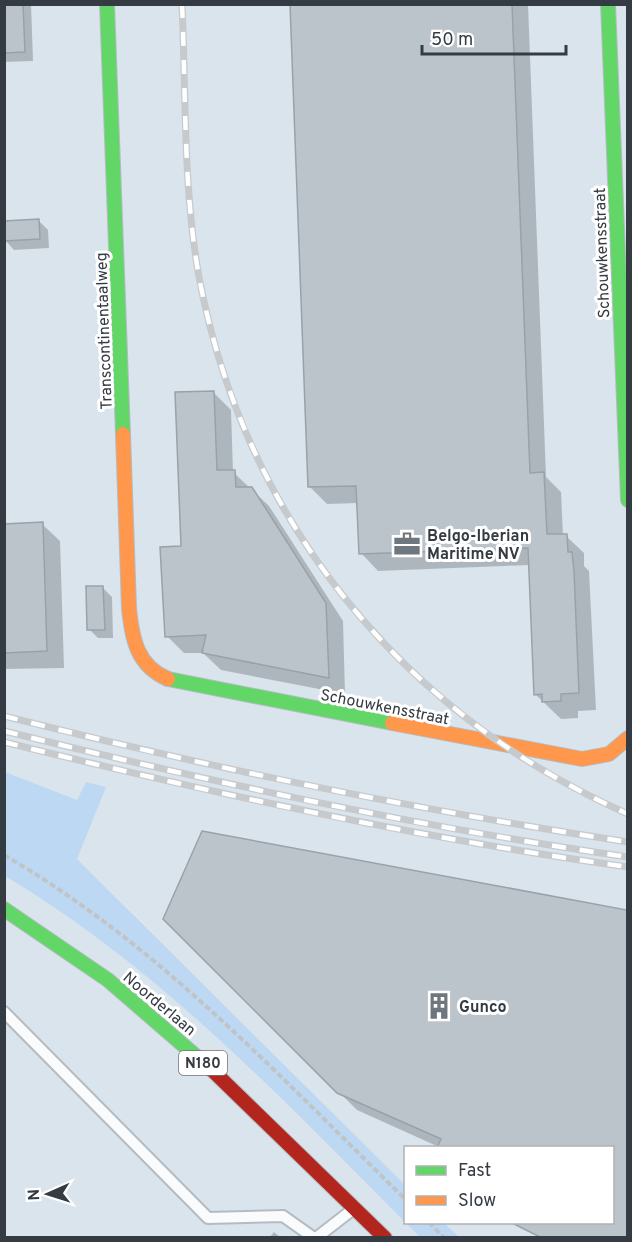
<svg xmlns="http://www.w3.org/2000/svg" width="632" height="1242" font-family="Overpass,sans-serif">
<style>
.green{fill:#bdd8f2}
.shadow{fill:#0003}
.building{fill:#bcc4cb;stroke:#9aa1a8;stroke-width:1.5}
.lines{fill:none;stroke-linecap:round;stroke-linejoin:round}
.lane-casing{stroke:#b4bcc3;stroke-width:14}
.fast-casing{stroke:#b4bcc3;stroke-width:16}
.slow-casing{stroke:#b4bcc3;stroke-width:16}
.jam-casing{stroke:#b4bcc3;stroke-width:16}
.path{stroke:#c1c4c7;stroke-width:4;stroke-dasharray:6 3;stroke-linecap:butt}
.lane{stroke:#f9fbfc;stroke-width:10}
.fast{stroke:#63d668;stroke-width:14}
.slow{stroke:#ff974d;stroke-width:14}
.jam{stroke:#b3261e;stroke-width:14}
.rail-casing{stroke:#c7cacc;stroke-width:7}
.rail{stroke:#fff;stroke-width:4.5;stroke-dasharray:14;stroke-linecap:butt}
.labels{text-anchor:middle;stroke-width:6;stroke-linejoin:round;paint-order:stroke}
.shield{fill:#fff;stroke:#71767b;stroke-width:1.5}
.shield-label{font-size:15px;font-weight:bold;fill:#343b42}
.street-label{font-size:16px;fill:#343b42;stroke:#fff}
.poi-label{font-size:16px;font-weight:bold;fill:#343b42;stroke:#fff;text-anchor:start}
</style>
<rect width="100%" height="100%" fill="#dae4ed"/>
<path class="green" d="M5,772L77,800L86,782L106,787L77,859L405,1185L406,1222L444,1223L459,1237H420C291,1108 163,970 5,876Z"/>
<path class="shadow" d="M4,4H31L33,61L4,62Z
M292,4H528L546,477L561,492L563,536H566L584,553V566L589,571L596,710L578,711V718L561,719L535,694L530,565L378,571L361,553L358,503L327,504L309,486Z
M39,221L48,230L49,248L14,250L5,240Z
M213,392L231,410L233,472L269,506L343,621L345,694L221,670L203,653H184L167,636Z
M42,524L60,541L64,668L4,669V525Z
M102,587L112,597L113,638H98L89,629Z
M619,911L628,912V1238H538L533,1232L612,1222V1148L439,1147L357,1110L164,918Z
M274,1232L281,1238H269Z"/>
<path class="building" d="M4,4H23L25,52L4,53Z
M290,4H512L530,473L544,472L547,534H567L568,552H572L574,571L579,693L561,694V701L542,702V694L534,695L528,548L359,554L356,486L308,487Z
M39,219L40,239L4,241V221Z
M214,391L217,470H235L236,487H252L326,603L329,678L202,653L206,635L165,637L160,547L181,546L175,392Z
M43,522L47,651L4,653V524Z
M86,586H103L105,630H87Z
M202,831L627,910V1238H542L510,1222H612V1148H437L441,1139L337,1093L163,919Z"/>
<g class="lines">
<defs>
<path id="lane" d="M4,1012L208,1218L283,1216L314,1238
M316,1238L352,1210"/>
<path id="fast" d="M107,4L123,434
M608,4L628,500
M168,679L392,723
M4,909L108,980L212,1070"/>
<path id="slow" d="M123,434L129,608C132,639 137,666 168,679
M392,723L582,759L609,754L628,738"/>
<path id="jam" d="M212,1070L385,1238"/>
</defs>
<use href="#lane" class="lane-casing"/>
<use href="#fast" class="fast-casing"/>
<use href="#slow" class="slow-casing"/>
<use href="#jam" class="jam-casing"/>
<path class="path" d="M4,855C159,945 279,1076 406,1200
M429,1222L444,1238"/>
<use href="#lane" class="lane"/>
<use href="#fast" class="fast"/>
<use href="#slow" class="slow"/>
<use href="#jam" class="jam"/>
<defs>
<path id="rail" d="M182,4C186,95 183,188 199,277C245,521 402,714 628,814
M4,716C210,768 418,810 628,842
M4,731C210,782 418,827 628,857
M4,742C210,793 418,838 628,867"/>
</defs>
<use href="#rail" class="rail-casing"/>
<use href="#rail" class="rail"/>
</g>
<defs>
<symbol id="office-bare" viewBox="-9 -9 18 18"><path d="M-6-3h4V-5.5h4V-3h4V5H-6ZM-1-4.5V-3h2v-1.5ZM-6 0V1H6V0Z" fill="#6e767e" stroke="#fff" stroke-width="2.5" paint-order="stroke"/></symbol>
<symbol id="building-bare" viewBox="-9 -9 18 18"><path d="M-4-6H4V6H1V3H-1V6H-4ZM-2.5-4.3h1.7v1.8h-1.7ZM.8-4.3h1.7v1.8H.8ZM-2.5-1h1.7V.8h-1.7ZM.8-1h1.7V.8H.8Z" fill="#6e767e" stroke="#fff" stroke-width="2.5" paint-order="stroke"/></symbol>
</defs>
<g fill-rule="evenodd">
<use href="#office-bare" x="388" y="525" width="38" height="38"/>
<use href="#building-bare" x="420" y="987" width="38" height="38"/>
</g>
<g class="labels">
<rect class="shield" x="179" y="1051" width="48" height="24" rx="4.5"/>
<g class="shield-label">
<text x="203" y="1068">N180</text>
</g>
<g class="street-label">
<text transform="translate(601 253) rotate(-92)" y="6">Schouwkensstraat</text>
<text transform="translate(103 331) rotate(-92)" y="6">Transcontinentaalweg</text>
<text transform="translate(385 706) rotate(11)" y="6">Schouwkensstraat</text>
<text transform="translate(160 1003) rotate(40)" y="6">Noorderlaan</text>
</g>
<g class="poi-label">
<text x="427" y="541">Belgo-Iberian<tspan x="427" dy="18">Maritime NV</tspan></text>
<text x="459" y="1012">Gunco</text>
</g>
</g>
<rect width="632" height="1242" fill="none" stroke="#343b42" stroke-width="12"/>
<rect x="404" y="1146" width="210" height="78" fill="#ffffff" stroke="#aeb1b3" stroke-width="1.5"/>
<rect x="416" y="1166" width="30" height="9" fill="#63d668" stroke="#aeb1b3" stroke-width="1.5"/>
<text x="458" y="1176" font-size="18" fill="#343b42">Fast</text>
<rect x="416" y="1196" width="30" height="9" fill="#ff974d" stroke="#aeb1b3" stroke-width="1.5"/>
<text x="458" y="1206" font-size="18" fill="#343b42">Slow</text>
<g transform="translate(48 1194) rotate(267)" stroke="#ffffff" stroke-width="4.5" paint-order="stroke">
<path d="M0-4.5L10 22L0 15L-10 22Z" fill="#343b42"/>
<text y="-9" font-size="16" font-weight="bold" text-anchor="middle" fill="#343b42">N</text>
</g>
<path d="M422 45v9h144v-9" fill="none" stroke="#343b42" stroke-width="3"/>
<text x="431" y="45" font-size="18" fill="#343b42" stroke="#ffffff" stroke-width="4.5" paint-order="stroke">50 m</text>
</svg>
